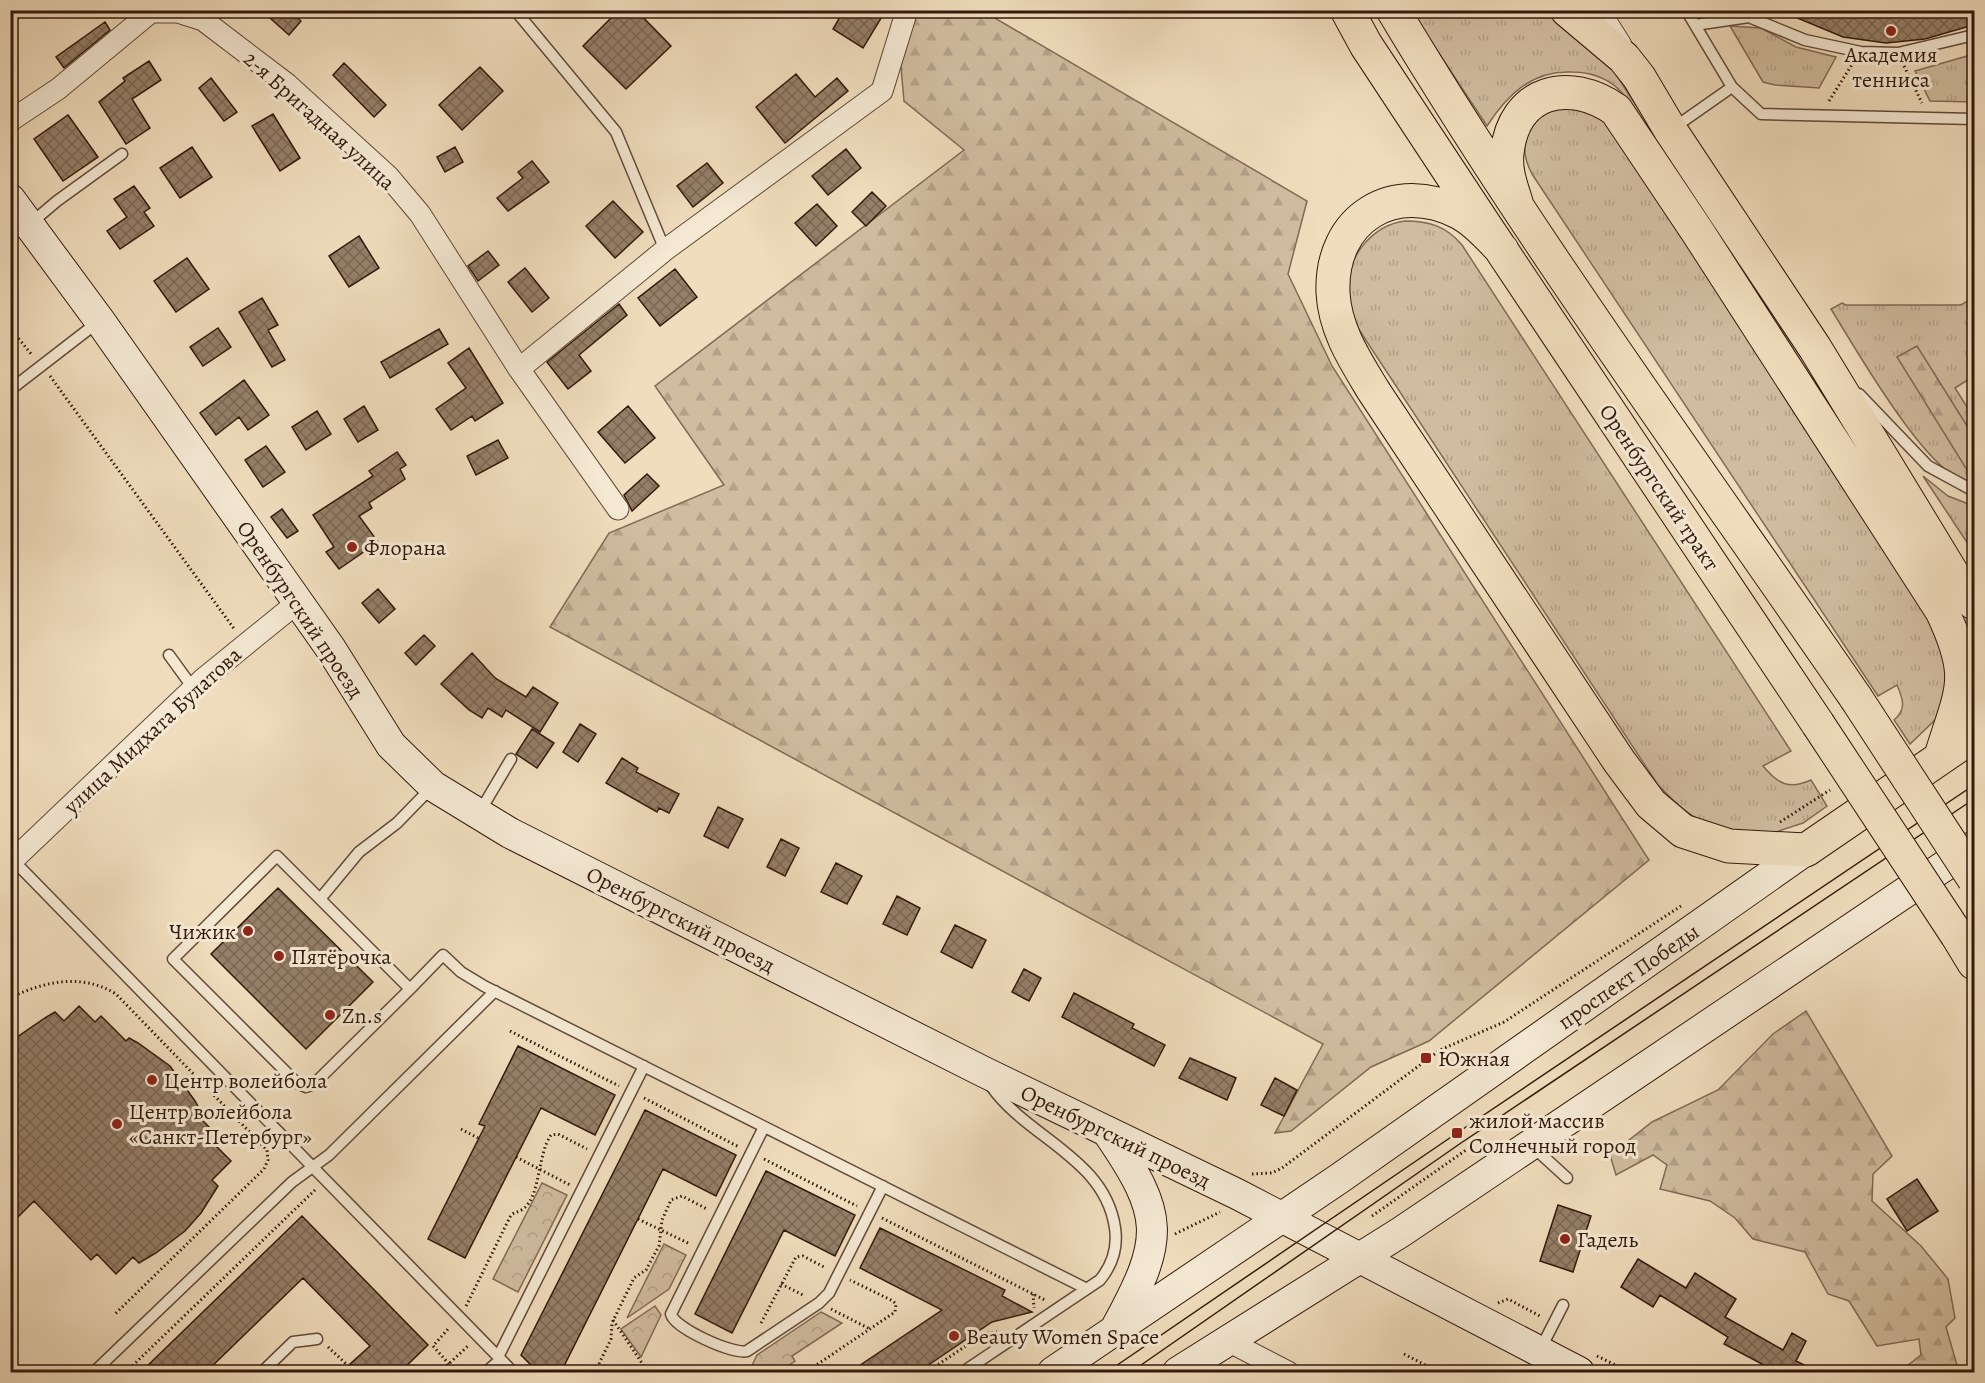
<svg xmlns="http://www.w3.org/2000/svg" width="1985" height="1383" font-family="Alegreya,serif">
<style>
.grass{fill:url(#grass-tufts);stroke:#826a56;stroke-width:1.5}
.forest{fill:url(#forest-firs);stroke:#826a56;stroke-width:1.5}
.park{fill:url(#park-crowns);stroke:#826a56;stroke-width:1.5}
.building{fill:url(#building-cross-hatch);stroke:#33190c;stroke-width:1.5}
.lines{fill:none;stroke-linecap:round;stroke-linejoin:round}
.lane-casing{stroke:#624a38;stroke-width:13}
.street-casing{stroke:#624a38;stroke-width:23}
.secondary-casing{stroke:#33190c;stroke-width:32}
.primary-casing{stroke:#33190c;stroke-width:35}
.path{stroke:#33190c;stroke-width:3;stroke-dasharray:1.5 3;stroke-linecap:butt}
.lane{stroke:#f5e9d4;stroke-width:10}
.street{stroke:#f5e9d4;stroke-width:21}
.secondary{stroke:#f5e9d4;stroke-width:30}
.primary{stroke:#f0ddbd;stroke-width:33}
.tram{stroke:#33190c;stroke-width:1.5}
.primary-bridge-casing{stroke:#33190c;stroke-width:35;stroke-linecap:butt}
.primary-bridge{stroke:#f0ddbd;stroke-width:33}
.poi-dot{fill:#8f2418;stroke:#f5e9d4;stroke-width:2}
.labels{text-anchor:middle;stroke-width:6;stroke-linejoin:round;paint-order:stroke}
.poi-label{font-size:22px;fill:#33190c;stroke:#f5e9d4;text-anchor:start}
.street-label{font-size:22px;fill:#33190c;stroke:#f5e9d4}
</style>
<defs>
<pattern id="grass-tufts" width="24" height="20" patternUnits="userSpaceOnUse" patternTransform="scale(1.5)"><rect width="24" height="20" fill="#d0bc9f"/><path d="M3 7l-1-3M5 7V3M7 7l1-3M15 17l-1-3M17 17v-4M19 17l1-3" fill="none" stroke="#b3a188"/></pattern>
<pattern id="forest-firs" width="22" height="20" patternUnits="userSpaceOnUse" patternTransform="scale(1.5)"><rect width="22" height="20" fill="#d0bc9f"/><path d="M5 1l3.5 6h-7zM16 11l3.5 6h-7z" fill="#b3a188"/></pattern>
<pattern id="park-crowns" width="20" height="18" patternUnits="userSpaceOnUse" patternTransform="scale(1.5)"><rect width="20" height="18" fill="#d0bc9f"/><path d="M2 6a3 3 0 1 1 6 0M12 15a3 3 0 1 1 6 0" fill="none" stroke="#b3a188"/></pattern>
<pattern id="building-cross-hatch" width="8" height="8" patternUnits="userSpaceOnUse" patternTransform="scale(1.5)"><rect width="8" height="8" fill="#957f68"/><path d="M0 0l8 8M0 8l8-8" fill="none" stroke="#7a6754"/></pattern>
</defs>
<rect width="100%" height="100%" fill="#f0ddbd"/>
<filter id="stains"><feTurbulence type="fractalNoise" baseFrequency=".00333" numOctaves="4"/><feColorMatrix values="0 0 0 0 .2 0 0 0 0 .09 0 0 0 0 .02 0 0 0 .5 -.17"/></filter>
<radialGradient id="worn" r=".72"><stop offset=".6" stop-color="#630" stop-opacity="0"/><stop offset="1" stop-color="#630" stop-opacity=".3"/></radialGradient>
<path class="grass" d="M1411,11H1547L1575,30L1606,59L1656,136L1651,139C1640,121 1631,100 1615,86C1602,76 1587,72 1572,72C1532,70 1507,95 1487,126Z
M1730,26L1761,28L1796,47L1836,57L1819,88L1775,85L1763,82Z
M1974,54V102L1930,101L1915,71Z
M1554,105L1598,110L1949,633L1955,669L1936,719L1910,744L1894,720C1907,709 1903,699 1897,685L1878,696L1532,174C1515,142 1529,125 1554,105Z
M1690,189L1695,190L1974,614V651L1970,631L1954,602L1687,192Z
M1405,221C1429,221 1446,226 1462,245L1791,751L1763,766C1778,784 1789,790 1811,780L1827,806L1803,823L1770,834L1746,833L1709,827L1680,807L1658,785L1352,319C1351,310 1347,300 1347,291C1346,258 1372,225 1405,221Z
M1974,297V376L1955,388L1974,418V482C1934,489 1852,342 1831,309L1842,303L1846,305H1961Z
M1923,476L1948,496L1974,506V553Z"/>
<path class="forest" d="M896,11H983L1307,201L1288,274L1332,366L1649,860L1429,1041L1371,1067L1291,1131L1275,1133L1323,1044L550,627L609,533L724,485L655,386L964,150L904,101Z
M1917,346L1974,437V467L1967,470L1897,357Z
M1806,1011L1892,1156L1873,1174L1872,1201L1921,1246L1948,1279L1955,1318L1946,1327L1959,1372H1904L1903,1369L1921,1355L1919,1339L1877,1346L1849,1301L1828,1294L1805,1252L1753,1239L1735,1218L1710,1201L1660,1189L1667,1165L1653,1155L1616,1175L1610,1155L1652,1122L1718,1090L1773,1034Z"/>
<path class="park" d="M542,1183L567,1195L518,1292L493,1279Z
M664,1244L686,1255L669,1289L627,1318Z
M655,1306L661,1315L641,1357L621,1329Z
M821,1312L842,1323L792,1356L795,1361L779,1372H749L757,1355Z"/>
<path class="building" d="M261,10H289L301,21L289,35Z
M619,10H636L671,46L626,89L583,46Z
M844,10H886L863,48L833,29Z
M1778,10H1971L1970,26L1925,39L1886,43L1843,37Z
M105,22L110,30L64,68L56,57Z
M149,61L161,80L132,99L150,128L126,144L99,102L125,81L123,78Z
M344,63L386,105L374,117L333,75Z
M480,67L503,91L462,130L439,105Z
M796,74L815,97L837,78L848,91L785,143L756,107Z
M211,78L237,112L224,121L199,88Z
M273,114L300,158L280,171L252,126Z
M68,115L98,157L63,181L34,139Z
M192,147L212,177L180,198L160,168Z
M455,147L463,162L445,172L437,157Z
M846,149L861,168L828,195L812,176Z
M532,161L549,182L508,211L497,198L523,178L518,172Z
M707,163L723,183L693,207L677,186Z
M134,186L150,208L144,212L154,226L120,249L107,231L127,217L114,199Z
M872,192L886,206L866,226L852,212Z
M613,201L643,232L615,258L586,226Z
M817,204L837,226L816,246L795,223Z
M359,236L379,268L349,287L329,256Z
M488,251L499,265L478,281L468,266Z
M187,258L209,289L176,312L154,281Z
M525,268L549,298L532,312L508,282Z
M675,269L697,297L660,326L638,298Z
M262,298L278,325L268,330L285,360L272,367L239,312Z
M619,304L627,315L579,355L591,371L568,389L547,362Z
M218,328L231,347L203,366L190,347Z
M439,329L448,344L390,378L381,362Z
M469,348L503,403L475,421L472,416L451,430L436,409L466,388L448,363Z
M244,380L269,415L248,430L239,417L216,435L200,413Z
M364,406L378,430L358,442L344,419Z
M628,406L655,438L625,463L598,432Z
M317,411L331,434L306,450L292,427Z
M498,440L508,458L476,475L467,456Z
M266,446L285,472L263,487L245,460Z
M397,452L406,465L400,469L405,479L369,503L372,508L359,516L378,542L339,569L326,552L334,547L313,515L373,476L369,471Z
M647,474L659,486L632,511L624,495Z
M282,509L298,531L287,538L271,517Z
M378,589L395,609L379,623L362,603Z
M424,635L435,646L416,665L405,653Z
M472,653L495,678L526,697L533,687L558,703L540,732L506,710L502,717L488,708L482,718L469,710L441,684Z
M580,724L596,734L578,762L563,752Z
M532,729L554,743L537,768L516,754Z
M622,758L638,768L636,772L679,794L669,813L659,808L657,812L606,783Z
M718,807L743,819L728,848L704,836Z
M781,839L799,848L785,876L767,867Z
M836,863L862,876L847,904L821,892Z
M278,888L373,982L306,1049L211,954Z
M897,896L920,908L907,935L883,924Z
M955,925L986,940L972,968L941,952Z
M1024,969L1041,978L1029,1001L1012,992Z
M1074,993L1134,1024L1132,1028L1165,1045L1154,1066L1062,1017Z
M79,1006L95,1022L101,1016L126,1041L129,1038L138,1043L170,1066L195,1101L200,1110L196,1114L220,1138L214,1144L231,1161L212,1180L218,1186L201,1213L185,1231L156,1253L139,1263L133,1257L116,1274L97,1254L91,1260L34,1201L10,1225V1042L45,1018L55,1012L64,1021Z
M518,1046L615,1095L595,1135L541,1108L465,1258L428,1239L485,1126L479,1124Z
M1190,1058L1236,1078L1227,1100L1179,1078Z
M1275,1078L1297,1090L1284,1116L1261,1105Z
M645,1110L736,1155L716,1196L663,1169L561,1372H538L521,1355Z
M766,1171L855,1215L835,1256L784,1230L732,1333L695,1314Z
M1917,1179L1938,1211L1907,1231L1887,1199Z
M1558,1205L1591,1216L1573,1272L1540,1261Z
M302,1216L428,1345L400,1372H358L350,1364L370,1346L303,1278L206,1372H141Z
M880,1228L1005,1290L1002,1296L1032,1312L992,1322L918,1372H850L942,1310L860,1268Z
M1638,1259L1686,1288L1695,1273L1736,1299L1725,1317L1783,1350L1792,1333L1806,1341L1796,1361L1818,1372H1777L1724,1344L1728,1337L1660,1295L1653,1307L1621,1287Z"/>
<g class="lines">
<defs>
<path id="lane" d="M515,10L616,132L665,250
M1686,10L1732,87
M1695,25L1749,17L1805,40L1861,52L1898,53L1974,35
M1672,129L1732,87L1761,114L1974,119
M31,223L57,201L122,154
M10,390L98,322
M1859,394L1928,466L1974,491
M169,655L193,688
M479,813L511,759
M277,856L410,989L314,1084L306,1087L297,1083L173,959Z
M13,860L513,1372
M320,899L359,852L397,823L431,788
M410,989L443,955L461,972L484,986L1087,1289
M764,1127L671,1314C674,1328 733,1355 747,1351L819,1303L829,1293L883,1186
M1532,1146L1567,1178
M1540,1350L1563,1305
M498,1357L644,1066
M94,1372L292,1182L329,1155L495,991
M262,1372L293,1342L317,1339
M486,1372L500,1360
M963,1372L1100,1280C1113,1264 1118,1248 1115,1228C1105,1158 1027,1138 991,1086"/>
<path id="street" d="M1599,10L1621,45
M10,121L58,89L151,12H178L203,20L287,84L388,176L420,214L519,369L618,509
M519,369L665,250L882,91L907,10
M10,863L202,680L298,602
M1228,1341L1288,1372"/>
<path id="secondary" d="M10,199L100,321L331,649L391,745L433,786L510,833L984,1072L1237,1194L1579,1372
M1108,1133C1165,1216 1165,1238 1117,1326
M1053,1372L1340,1178L1806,850
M1178,1372L1401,1232L1974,846"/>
<path id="primary" d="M1347,10L1366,45L1484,224L1818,724
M1393,10C1535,247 1700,471 1856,698
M1567,10L1624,58L1639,77L1671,131L1815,348L1963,591L1974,603
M1516,202C1511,186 1505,170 1507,153C1514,90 1569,77 1616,110L1697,231L1942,611C1974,679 1962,688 1941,756
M1502,250C1489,237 1477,222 1460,213C1394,179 1330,218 1333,293C1335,330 1355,360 1373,390L1619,761L1651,804L1683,831L1729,846L1806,850L1974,735
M1957,935L1974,963"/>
</defs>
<use href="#lane" class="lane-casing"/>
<use href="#street" class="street-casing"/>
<use href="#secondary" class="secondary-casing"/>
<use href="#primary" class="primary-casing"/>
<path class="path" d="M1904,66L1922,103
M1829,101L1853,63
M10,328L32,355
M50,376L235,630
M1780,822L1830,790
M10,998C45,981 82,973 116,994L267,1150L268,1160L264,1169L115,1314
M510,1031L619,1086
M644,1098L739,1147
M461,1129L478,1138
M516,1157L570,1185
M764,1159L857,1206
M1252,1174L1272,1173L1282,1168L1440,1050L1504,1022L1681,906
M1372,1216L1466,1150
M882,1218L1045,1300
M638,1219L690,1244
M1175,1234L1220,1212
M781,1284L803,1295
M1033,1294L1034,1308
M1498,1303L1508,1299L1540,1316
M466,1306L511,1215C515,1212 519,1212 523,1209C541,1196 537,1155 551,1135L558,1134L587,1149
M831,1309L870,1329
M613,1320L648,1372
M761,1323L796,1257L803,1256L826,1268
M328,1347L355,1372
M1404,1354L1439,1372
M1597,1356L1630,1372
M449,1364L433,1346L449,1328
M126,1372L315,1190
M440,1372L469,1345
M595,1372L611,1339L612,1323L634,1278L646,1270L659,1246L662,1220L671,1200L682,1196L707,1209
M806,1372L895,1312L896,1304L893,1301L850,1280
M927,1372L985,1333L997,1332"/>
<use href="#lane" class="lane"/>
<use href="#street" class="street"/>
<use href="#secondary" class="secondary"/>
<use href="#primary" class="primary"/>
<path class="tram" d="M1107,1372L1457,1133L1974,785
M1131,1372L1461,1143L1974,799"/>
<defs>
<path id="primary-bridge" d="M1856,698L1974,879
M1818,724L1957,935"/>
</defs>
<use href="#primary-bridge" class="primary-bridge-casing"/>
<use href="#primary-bridge" class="primary-bridge"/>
</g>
<g class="poi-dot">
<circle cx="1891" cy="31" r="6"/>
<circle cx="352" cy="547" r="6"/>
<circle cx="248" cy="931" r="6"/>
<circle cx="279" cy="956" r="6"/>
<circle cx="330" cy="1015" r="6"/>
<rect x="1420" y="1052" width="12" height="12" rx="3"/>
<circle cx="152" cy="1080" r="6"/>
<circle cx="117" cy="1124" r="6"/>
<rect x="1451" y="1127" width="12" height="12" rx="3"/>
<circle cx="1565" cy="1239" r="6"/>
<circle cx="954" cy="1336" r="6"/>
</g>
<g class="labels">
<g class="poi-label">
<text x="1891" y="62" text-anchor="middle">Академия<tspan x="1891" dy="25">тенниса</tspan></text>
<text x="364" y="555">Флорана</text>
<text x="236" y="939" text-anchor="end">Чижик</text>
<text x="291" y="964">Пятёрочка</text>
<text x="342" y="1023">Zn.s</text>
<text x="1438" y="1066">Южная</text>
<text x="164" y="1088">Центр волейбола</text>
<text x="129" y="1119">Центр волейбола<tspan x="129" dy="25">«Санкт-Петербург»</tspan></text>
<text x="1469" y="1128">жилой массив<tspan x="1469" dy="25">Солнечный город</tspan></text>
<text x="1577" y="1247">Гадель</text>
<text x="966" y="1344">Beauty Women Space</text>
</g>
<g class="street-label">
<text transform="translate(320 120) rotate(42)" y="8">2-я Бригадная улица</text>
<text transform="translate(1660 487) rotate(56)" y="8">Оренбургский тракт</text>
<text transform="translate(301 609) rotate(56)" y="8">Оренбургский проезд</text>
<text transform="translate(152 730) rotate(-43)" y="8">улица Мидхата Булатова</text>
<text transform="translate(681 919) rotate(27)" y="8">Оренбургский проезд</text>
<text transform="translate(1628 976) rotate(-35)" y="8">проспект Победы</text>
<text transform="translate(1116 1136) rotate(26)" y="8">Оренбургский проезд</text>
</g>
</g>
<rect width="1985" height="1383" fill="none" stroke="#f0ddbd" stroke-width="36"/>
<rect x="12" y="12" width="1961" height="1359" fill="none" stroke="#33190c" stroke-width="3"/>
<rect x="18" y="18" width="1949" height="1347" fill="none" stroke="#33190c" stroke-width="1.5"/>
<rect width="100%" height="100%" filter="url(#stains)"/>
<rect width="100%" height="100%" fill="url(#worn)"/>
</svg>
